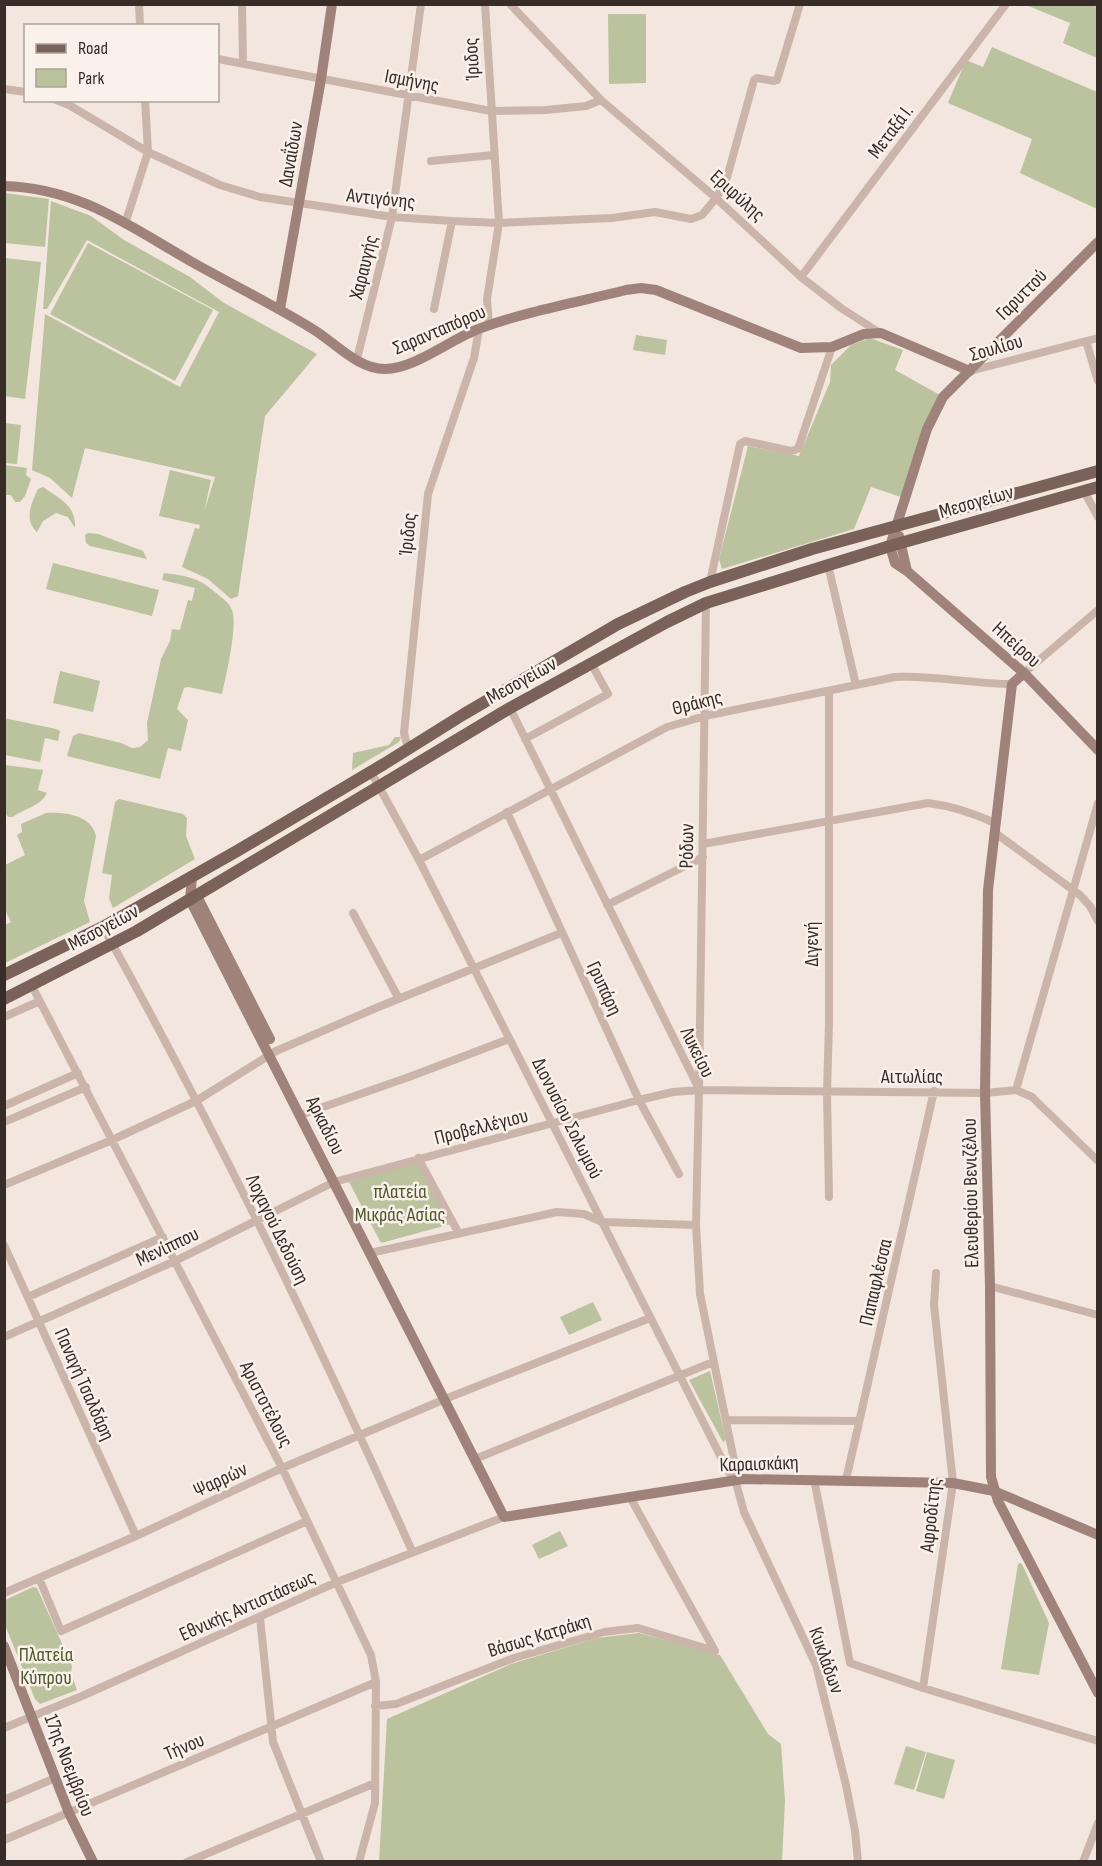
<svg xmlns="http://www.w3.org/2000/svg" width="1102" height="1866" font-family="'Sofia Sans Condensed',sans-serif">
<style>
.green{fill:#bac29e}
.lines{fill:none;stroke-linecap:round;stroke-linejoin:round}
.street{stroke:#cbb5aa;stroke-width:8}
.secondary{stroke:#9f837b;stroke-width:10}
.primary{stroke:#7a615a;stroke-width:12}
.labels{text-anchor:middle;stroke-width:5;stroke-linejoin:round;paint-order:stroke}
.street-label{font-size:20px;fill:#382c29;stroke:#faf1ea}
.park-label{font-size:20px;fill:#4d572d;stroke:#faf1ea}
</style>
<rect width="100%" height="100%" fill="#f3e6de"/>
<path class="green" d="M1092,5L1097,7V58L1063,43L1070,23L1026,5Z
M608,14H646V83L609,84Z
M992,47L1097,92V209L1020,173L1032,139L948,103L966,60L983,67Z
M5,193L49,199L45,247L5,243Z
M51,201L91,216L124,240L190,277L224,303L317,354L265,416L238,596L231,599L208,579L182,567L195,528L199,529L200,525L159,516L170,470L211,480L204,512L215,477L85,448L72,498L50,478L32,470L45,314L180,387L219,312L87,240L47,309H43Z
M88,243L213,310L175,381L50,314Z
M5,258L41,262L25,399L5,396Z
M636,335L667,340L665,355L633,350Z
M870,338L903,350L895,370L940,395L901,497L871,487L854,529L722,569L719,559L748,446L799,456L830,382L831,365L851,345Z
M5,423L21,425L17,464L5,463Z
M5,465L27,468L26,475L31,479L25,496L20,502H15L11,495H5Z
M43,487C60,499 76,505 75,528L68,517L56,513L43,521L37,532C23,520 32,502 38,489Z
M88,533L98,534L143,551L147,559L90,546L86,543L85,535Z
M53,563L159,590L152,616L46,589Z
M164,573C187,576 198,577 216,593C222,598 229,602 232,610C238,625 226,676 222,694L188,687L184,688L177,709L188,720L181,751L168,748L160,779L67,756L73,736L79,733L121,743L132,748L140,747L148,740L147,723L161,659L170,641L172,629L180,630L188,600L192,601L195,588L162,580Z
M60,671L100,681L93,712L53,703Z
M4,718L56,729L60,731L58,741L45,738L40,762L5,755Z
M395,737H401L399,742L352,770L353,753L389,745Z
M5,765L43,770L38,790L47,793C40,807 24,808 13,817H8L5,812Z
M119,799L183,814L187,818L186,836L195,859L113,908L109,898L112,875L102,873L115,802Z
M46,813C65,812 91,815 96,836L84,901L90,922L5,963V925L11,922L5,910V865L25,855L17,835L22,832L21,824Z
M417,1162L451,1224L381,1243L349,1182Z
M593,1302L602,1320L569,1335L560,1317Z
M710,1371L726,1440L723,1442L689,1380Z
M560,1531L568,1546L539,1559L532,1545Z
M1020,1563L1022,1564L1049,1623L1039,1675L1001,1669L1018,1564Z
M33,1587L37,1588L72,1666L71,1673L77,1690L40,1704L35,1699L5,1625V1600Z
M639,1633L720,1655L768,1734L781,1744L785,1801L782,1861L379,1862L387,1719L511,1664L597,1638Z
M906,1746L926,1752L914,1790L894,1784Z
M927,1752L955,1760L944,1799L916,1791Z"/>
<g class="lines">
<path class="street" d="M139,4L140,26
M242,4L243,63
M485,4L499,223L487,299L489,326
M510,4L601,100L716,198L801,277L841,308L880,333
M218,59L491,111L546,110L586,106L601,100
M4,89L26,92
M56,100L69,105L148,152L220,185L260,197L392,217L452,221L499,223L612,218L655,212L691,219L702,215L716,198L726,181L754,80L757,78L774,81L777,80L800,4
M431,161L494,155
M125,224L148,152L145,100
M801,277L1006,4
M434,309L452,221
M1086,341L1098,381
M357,359L392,217L421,4
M970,371L1098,338
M1084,491L1098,517
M828,565L856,685
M710,582L740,444L745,441L791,451L798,449L832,347
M706,603L699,1090L696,1225L700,1294L736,1470L735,1479L744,1512L816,1665L846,1785L855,1831L858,1862
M1024,673L1098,610
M510,708L699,1089
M525,739L608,694L591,663
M410,748L406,741L404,733L428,494L474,358L479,329
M371,772L419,860L728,1471L735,1479
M507,812L639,1100L679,1174
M994,832L1080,895L1090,906L1098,921
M703,844L928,803C952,806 973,813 995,823
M419,860L667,727L705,716L895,677C934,675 973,684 1012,684
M607,905L703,857
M353,913L399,999
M103,927C216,1130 318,1340 412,1551
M32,986L282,1468L371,1655L376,1682L375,1803L359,1862
M4,1017L40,1001
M1016,1090L1098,803
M4,1106L78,1073
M306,1113L409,1077L509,1039
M4,1122L86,1087
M418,1158L458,1232
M4,1185L112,1140L196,1101L276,1051L376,1008L561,933
M829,1197L827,1093L829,1023V691
M4,1245L136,1536
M370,1253L557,1212L584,1214L602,1222L696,1225
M990,1286L1098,1315
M28,1297L163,1237
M4,1337L175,1261L334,1182L639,1100L673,1092L699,1090L985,1093L1016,1090L1032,1097L1098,1161
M726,1420L859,1421
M475,1459L713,1362
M814,1479L850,1663L923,1688L1098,1741
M846,1480L934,1091
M630,1497L715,1651
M39,1578L61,1631L307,1521
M4,1593L136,1536L282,1468L450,1397L650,1318
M260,1618L273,1742L321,1862
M923,1688L953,1483L934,1305L936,1273
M375,1706L396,1704L514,1658L604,1632L638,1628L715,1651
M4,1728L82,1696L337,1582L504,1517
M4,1800L55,1778
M4,1840L376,1682
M187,1862L375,1783
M1083,1862L1098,1823"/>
<path class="secondary" d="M4,186C79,188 129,226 192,262C231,284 272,304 311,328C335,342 357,369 385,369C415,369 452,338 481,328C528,311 578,302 626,290L641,288L656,290L801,348L832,347L864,334L881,333L970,371
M1098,242L943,397L927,429L890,546L895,563L907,571L1024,673L1098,750
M280,309L321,79L332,4
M899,536L907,571
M1024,673L1012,684L988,890L985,1093L990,1286L991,1477L998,1501L1098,1693
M192,877L190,900L504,1517L743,1479L953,1483L994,1491L1098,1535
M197,896L270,1039
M4,1646L69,1813L93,1862"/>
<path class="primary" d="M4,975L103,927L237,851L384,764L464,714L618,624L685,592L710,582L812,549L1098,471
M4,999L137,931L510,708L667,622L706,603L890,546L1098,487"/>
</g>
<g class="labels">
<g class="street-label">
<text transform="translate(471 59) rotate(-93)" y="7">Ίριδος</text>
<text transform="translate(412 80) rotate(11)" y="7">Ισμήνης</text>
<text transform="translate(890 131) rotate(-53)" y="7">Μεταξά Ι.</text>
<text transform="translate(290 154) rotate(-80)" y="7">Δαναΐδων</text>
<text transform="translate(738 195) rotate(42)" y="7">Εριφύλης</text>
<text transform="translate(381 198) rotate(6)" y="7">Αντιγόνης</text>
<text transform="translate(363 267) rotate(-76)" y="7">Χαραυγής</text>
<text transform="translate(1021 294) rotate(-45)" y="7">Γαρυττού</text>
<text transform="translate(439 329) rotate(-23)" y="7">Σαρανταπόρου</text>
<text transform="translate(996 347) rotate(-16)" y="7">Σουλίου</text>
<text transform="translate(976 501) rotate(-16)" y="7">Μεσογείων</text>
<text transform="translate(407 534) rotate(-84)" y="7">Ίριδος</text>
<text transform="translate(1017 644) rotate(42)" y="7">Ηπείρου</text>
<text transform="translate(521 680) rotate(-29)" y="7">Μεσογείων</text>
<text transform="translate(697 702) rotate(-14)" y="7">Θράκης</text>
<text transform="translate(686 846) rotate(-89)" y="7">Ρόδων</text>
<text transform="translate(103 927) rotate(-28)" y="7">Μεσογείων</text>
<text transform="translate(811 944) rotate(-90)" y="7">Διγενή</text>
<text transform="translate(605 988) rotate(65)" y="7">Γρυπάρη</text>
<text transform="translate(698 1052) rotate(64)" y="7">Λυκείου</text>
<text x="912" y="1083">Αιτωλίας</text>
<text transform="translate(568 1118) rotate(63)" y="7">Διονυσίου Σολωμού</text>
<text transform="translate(326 1125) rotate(63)" y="7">Αρκαδίου</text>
<text transform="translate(481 1126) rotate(-14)" y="7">Προβελλέγιου</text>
<text transform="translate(970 1193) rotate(-91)" y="7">Ελευθερίου Βενιζέλου</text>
<text transform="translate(278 1229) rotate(64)" y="7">Λοχαγού Δεδούση</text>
<text transform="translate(167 1246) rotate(-25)" y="7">Μενίππου</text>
<text transform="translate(875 1282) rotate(-77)" y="7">Παπαφλέσσα</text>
<text transform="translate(85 1384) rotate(66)" y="7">Παναγή Τσαλδάρη</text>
<text transform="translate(267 1404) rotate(63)" y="7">Αριστοτέλους</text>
<text transform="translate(759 1463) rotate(-2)" y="7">Καραισκάκη</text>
<text transform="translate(220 1479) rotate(-25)" y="7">Ψαρρών</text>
<text transform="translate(930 1515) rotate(-84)" y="7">Αφροδίτης</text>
<text transform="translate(247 1605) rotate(-24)" y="7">Εθνικής Αντιστάσεως</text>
<text transform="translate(539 1635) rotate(-17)" y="7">Βάσως Κατράκη</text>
<text transform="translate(827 1660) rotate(70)" y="7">Κυκλάδων</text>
<text transform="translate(184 1746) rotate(-23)" y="7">Τήνου</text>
<text transform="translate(70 1765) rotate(69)" y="7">17ης Νοεμβρίου</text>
</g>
<g class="park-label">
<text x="400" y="1198">πλατεία<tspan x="400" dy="23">Μικράς Ασίας</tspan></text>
<text x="46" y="1661">Πλατεία<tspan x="46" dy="23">Κύπρου</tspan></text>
</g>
</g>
<rect width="1102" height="1866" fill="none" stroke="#382c29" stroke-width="12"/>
<rect x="24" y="24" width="195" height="78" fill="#faf1ea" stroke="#aca29d" stroke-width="1.5"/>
<rect x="36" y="44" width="30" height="9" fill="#7a615a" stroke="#aca29d" stroke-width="1.5"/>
<text x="78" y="54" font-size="18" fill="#382c29">Road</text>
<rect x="36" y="69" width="30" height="18" fill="#bac29e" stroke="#aca29d" stroke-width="1.5"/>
<text x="78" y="84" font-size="18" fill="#382c29">Park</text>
</svg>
